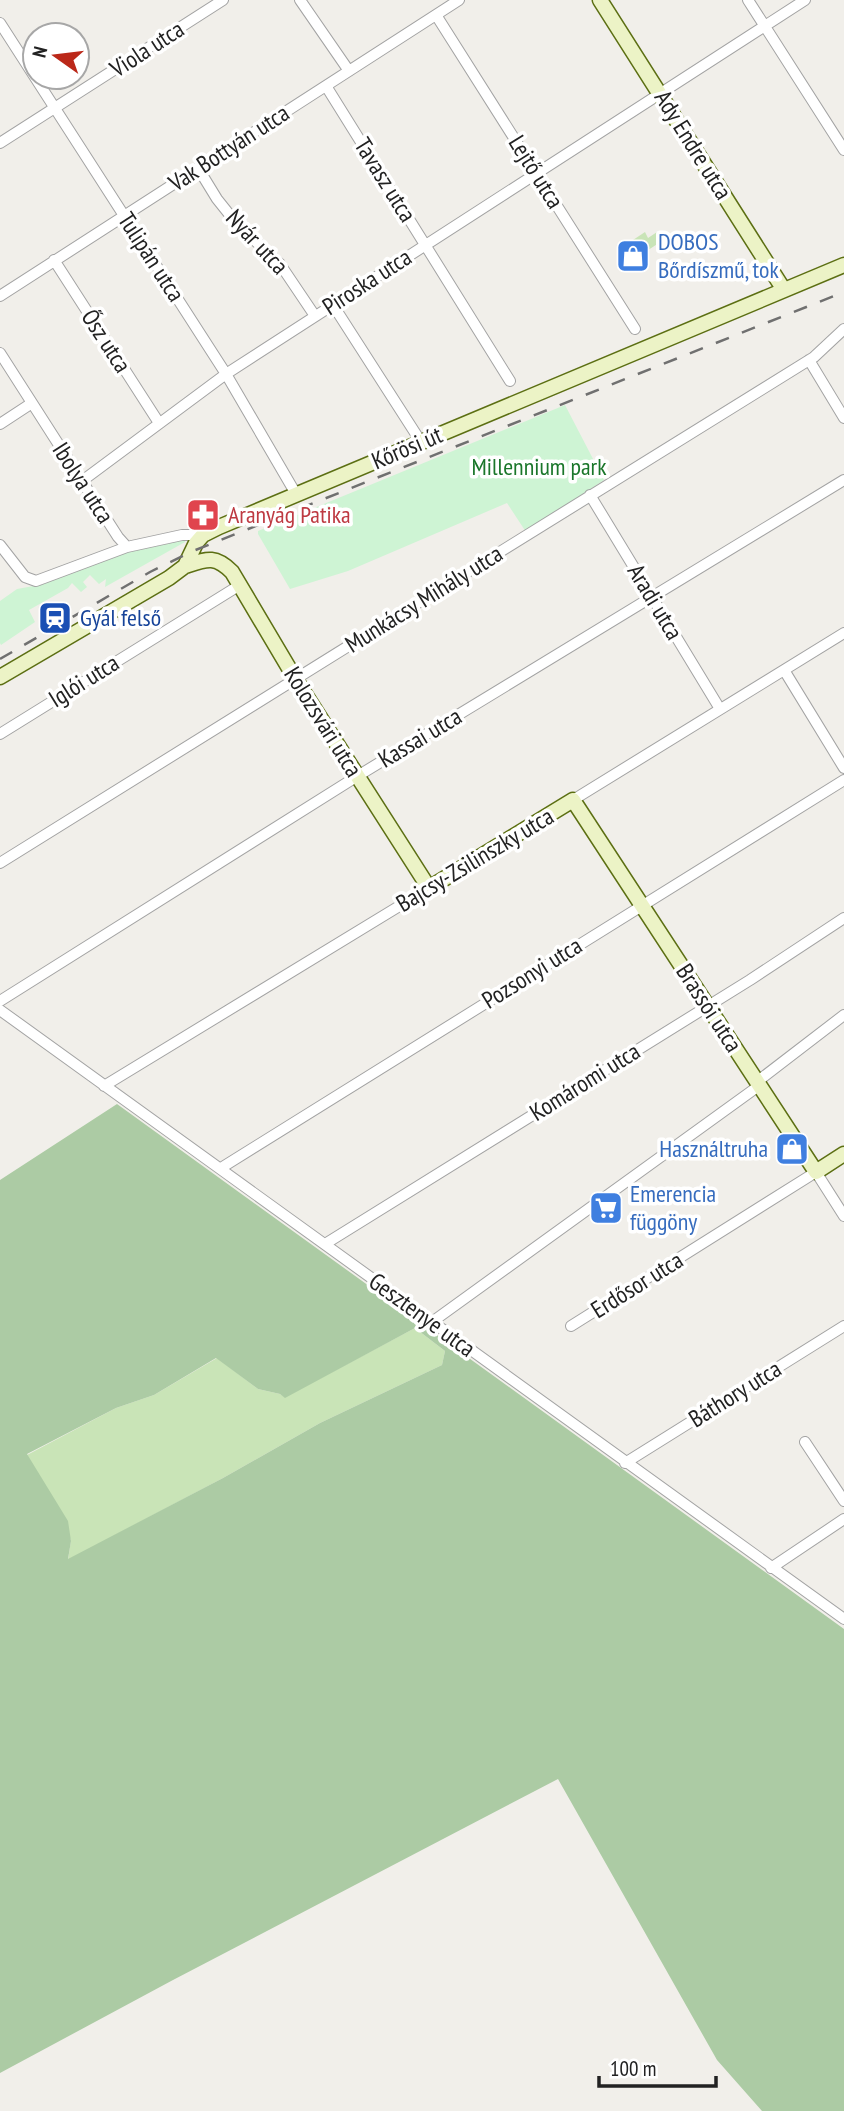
<svg xmlns="http://www.w3.org/2000/svg" width="844" height="2111" font-family="'PT Sans Narrow',sans-serif">
<style>
.grass{fill:#c9e4b7}
.forest{fill:#accba4;fill-rule:evenodd}
.park{fill:#cef4d4}
.lines{fill:none;stroke-linecap:round;stroke-linejoin:round}
.street-casing{stroke:#a3a3a3;stroke-width:12}
.secondary-casing{stroke:#5c6f13;stroke-width:17}
.street{stroke:#fff;stroke-width:10}
.secondary{stroke:#ecf3c6;stroke-width:14}
.rail{stroke:#707070;stroke-width:2.5;stroke-dasharray:14 14;stroke-linecap:butt}
.labels{text-anchor:middle;stroke-width:7;stroke-linejoin:round;paint-order:stroke}
.street-label{font-size:24px;fill:#222;stroke:#fff}
.shop-label{font-size:24px;fill:#366cbe;stroke:#fff;text-anchor:start}
.park-label{font-size:24px;fill:#1a762a;stroke:#fff}
.health-label{font-size:24px;fill:#be3a42;stroke:#fff;text-anchor:start}
.transit-label{font-size:24px;fill:#164399;stroke:#fff;text-anchor:start}
</style>
<rect width="100%" height="100%" fill="#f1efea"/>
<path class="grass" d="M645,232L648,238L657,232L662,241L642,254L633,240Z
M415,1328L445,1351L442,1365L320,1423L223,1478L68,1560L71,1540L27,1455L116,1408L154,1395L217,1358L258,1389L280,1394L285,1397Z"/>
<path class="forest" d="M117,1104L844,1629V2111H762L717,2060L558,1779L173,1980L0,2073V1180ZM415,1328L445,1351L442,1365L320,1423L223,1478L68,1559L71,1541L68,1521L27,1454L116,1408L154,1395L216,1358L258,1389L280,1394L285,1398Z"/>
<path class="park" d="M565,405L604,480L526,532L507,503L348,571L290,589L258,534V531Z
M185,539V542L105,587L106,579L99,584L90,575L83,582L87,587L81,592L72,583L68,588L29,610L35,622L1,645L0,643V601L17,589L39,585L122,552Z"/>
<g class="lines">
<defs>
<path id="street" d="M300,0L349,71
M748,0L844,150
M436,15L635,329
M0,23L226,374L296,494
M326,86L510,381
M0,143L223,0
M198,168L217,199L237,224L280,264L315,316
M54,260L159,423
M0,296L459,0
M333,305L421,442
M0,353L82,481L118,537L127,547L182,535H203
M809,360L844,418
M0,424L32,403
M82,481L226,374L805,0
M590,495L720,709
M0,545L25,577L36,581L127,547
M784,670L844,768
M0,734L240,585
M573,800L844,633
M0,863C272,695 541,524 814,357L844,329
M0,1001L356,777L844,480
M0,1010L844,1619
M758,1081L844,1015
M104,1086L429,888
M221,1168L844,780
M325,1244L750,980L844,918
M432,1322L760,1085
M571,1326L816,1172L844,1216
M805,1442L844,1501
M625,1463L844,1326
M771,1568L844,1519"/>
<path id="secondary" d="M600,0L784,290
M185,566C207,559 215,555 232,572L296,680L429,888L573,800L816,1172L844,1154
M0,677L169,578L185,566L196,543L203,535L219,527L844,265"/>
</defs>
<use href="#street" class="street-casing"/>
<use href="#secondary" class="secondary-casing"/>
<use href="#street" class="street"/>
<use href="#secondary" class="secondary"/>
<path class="rail" d="M0,659L150,572L193,551L844,292"/>
</g>
<defs>
<symbol id="shop-square" viewBox="-11 -11 22 22"><rect x="-9" y="-9" width="18" height="18" rx="4" fill="#3f7fe0" stroke="#fff"/><path d="M-5-2.5h2.3a2.7 3.5 0 0 1 5.4 0H5L5.5 6h-11ZM-1.5-2.5h3a1.5 2.3 0 0 0-3 0Z" fill="#fff"/></symbol>
<symbol id="pharmacy-square" viewBox="-11 -11 22 22"><rect x="-9" y="-9" width="18" height="18" rx="4" fill="#e0444e" stroke="#fff"/><path d="M-2-6h4v4h4v4h-4v4h-4v-4h-4v-4h4Z" fill="#fff"/></symbol>
<symbol id="station-square" viewBox="-11 -11 22 22"><rect x="-9" y="-9" width="18" height="18" rx="4" fill="#1a4fb4" stroke="#fff"/><path d="M-3-6H3Q5-6 5-4V2Q5 4 3 4L4.5 6H3L1.5 4h-3L-3 6H-4.5L-3 4Q-5 4-5 2V-4Q-5-6-3-6ZM-3.5-4v3h7v-3ZM-3.5 1v1.5H-2V1ZM2 1v1.5H3.5V1Z" fill="#fff"/></symbol>
<symbol id="supermarket-square" viewBox="-11 -11 22 22"><rect x="-9" y="-9" width="18" height="18" rx="4" fill="#3f7fe0" stroke="#fff"/><path d="M-6-5.5h2.5l.6 2H6L4.5 2H-2.5L-4.4-4H-6ZM-1.5 3.2a1.3 1.3 0 1 0 .1 0ZM3 3.2a1.3 1.3 0 1 0 .1 0Z" fill="#fff"/></symbol>
</defs>
<g fill-rule="evenodd">
<use href="#shop-square" x="614" y="237" width="38" height="38"/>
<use href="#pharmacy-square" x="184" y="496" width="38" height="38"/>
<use href="#station-square" x="36" y="599" width="38" height="38"/>
<use href="#shop-square" x="773" y="1130" width="38" height="38"/>
<use href="#supermarket-square" x="587" y="1189" width="38" height="38"/>
</g>
<g class="labels">
<g class="street-label">
<text transform="translate(147 49) rotate(-33)" y="8">Viola utca</text>
<text transform="translate(693 145) rotate(58)" y="8">Ady Endre utca</text>
<text transform="translate(229 148) rotate(-33)" y="8">Vak Bottyán utca</text>
<text transform="translate(536 172) rotate(58)" y="8">Lejtő utca</text>
<text transform="translate(385 180) rotate(58)" y="8">Tavasz utca</text>
<text transform="translate(257 242) rotate(47)" y="8">Nyár utca</text>
<text transform="translate(151 257) rotate(57)" y="8">Tulipán utca</text>
<text transform="translate(367 282) rotate(-33)" y="8">Piroska utca</text>
<text transform="translate(106 341) rotate(57)" y="8">Ősz utca</text>
<text transform="translate(407 448) rotate(-23)" y="8">Kőrösi út</text>
<text transform="translate(83 483) rotate(57)" y="8">Ibolya utca</text>
<text transform="translate(424 599) rotate(-32)" y="8">Munkácsy Mihály utca</text>
<text transform="translate(655 602) rotate(59)" y="8">Aradi utca</text>
<text transform="translate(84 681) rotate(-32)" y="8">Iglói utca</text>
<text transform="translate(323 722) rotate(58)" y="8">Kolozsvári utca</text>
<text transform="translate(420 738) rotate(-31)" y="8">Kassai utca</text>
<text transform="translate(475 860) rotate(-31)" y="8">Bajcsy-Zsilinszky utca</text>
<text transform="translate(532 973) rotate(-32)" y="8">Pozsonyi utca</text>
<text transform="translate(709 1008) rotate(57)" y="8">Brassói utca</text>
<text transform="translate(585 1082) rotate(-32)" y="8">Komáromi utca</text>
<text transform="translate(637 1285) rotate(-32)" y="8">Erdősor utca</text>
<text transform="translate(422 1315) rotate(36)" y="8">Gesztenye utca</text>
<text transform="translate(735 1394) rotate(-32)" y="8">Báthory utca</text>
</g>
<g class="shop-label">
<text x="658" y="250">DOBOS<tspan x="658" dy="28">Bőrdíszmű, tok</tspan></text>
<text x="768" y="1157" text-anchor="end">Használtruha</text>
<text x="630" y="1202">Emerencia<tspan x="630" dy="28">függöny</tspan></text>
</g>
<g class="park-label">
<text x="539" y="475">Millennium park</text>
</g>
<g class="health-label">
<text x="228" y="523">Aranyág Patika</text>
</g>
<g class="transit-label">
<text x="80" y="626">Gyál felső</text>
</g>
</g>
<g transform="translate(56 56) rotate(284)"><circle r="33" fill="#ffffff" stroke="#a7a7a7" stroke-width="2"/>
<path d="M0-5L12 26L0 18L-12 26Z" fill="#bb2819"/>
<text y="-10" font-size="19" font-weight="bold" text-anchor="middle" fill="#222222">N</text>
</g>
<path d="M599 2076v10h117v-10" fill="none" stroke="#222222" stroke-width="3.5"/>
<text x="610" y="2076" font-size="21" fill="#222222" stroke="#ffffff" stroke-width="5" paint-order="stroke">100 m</text>
</svg>
